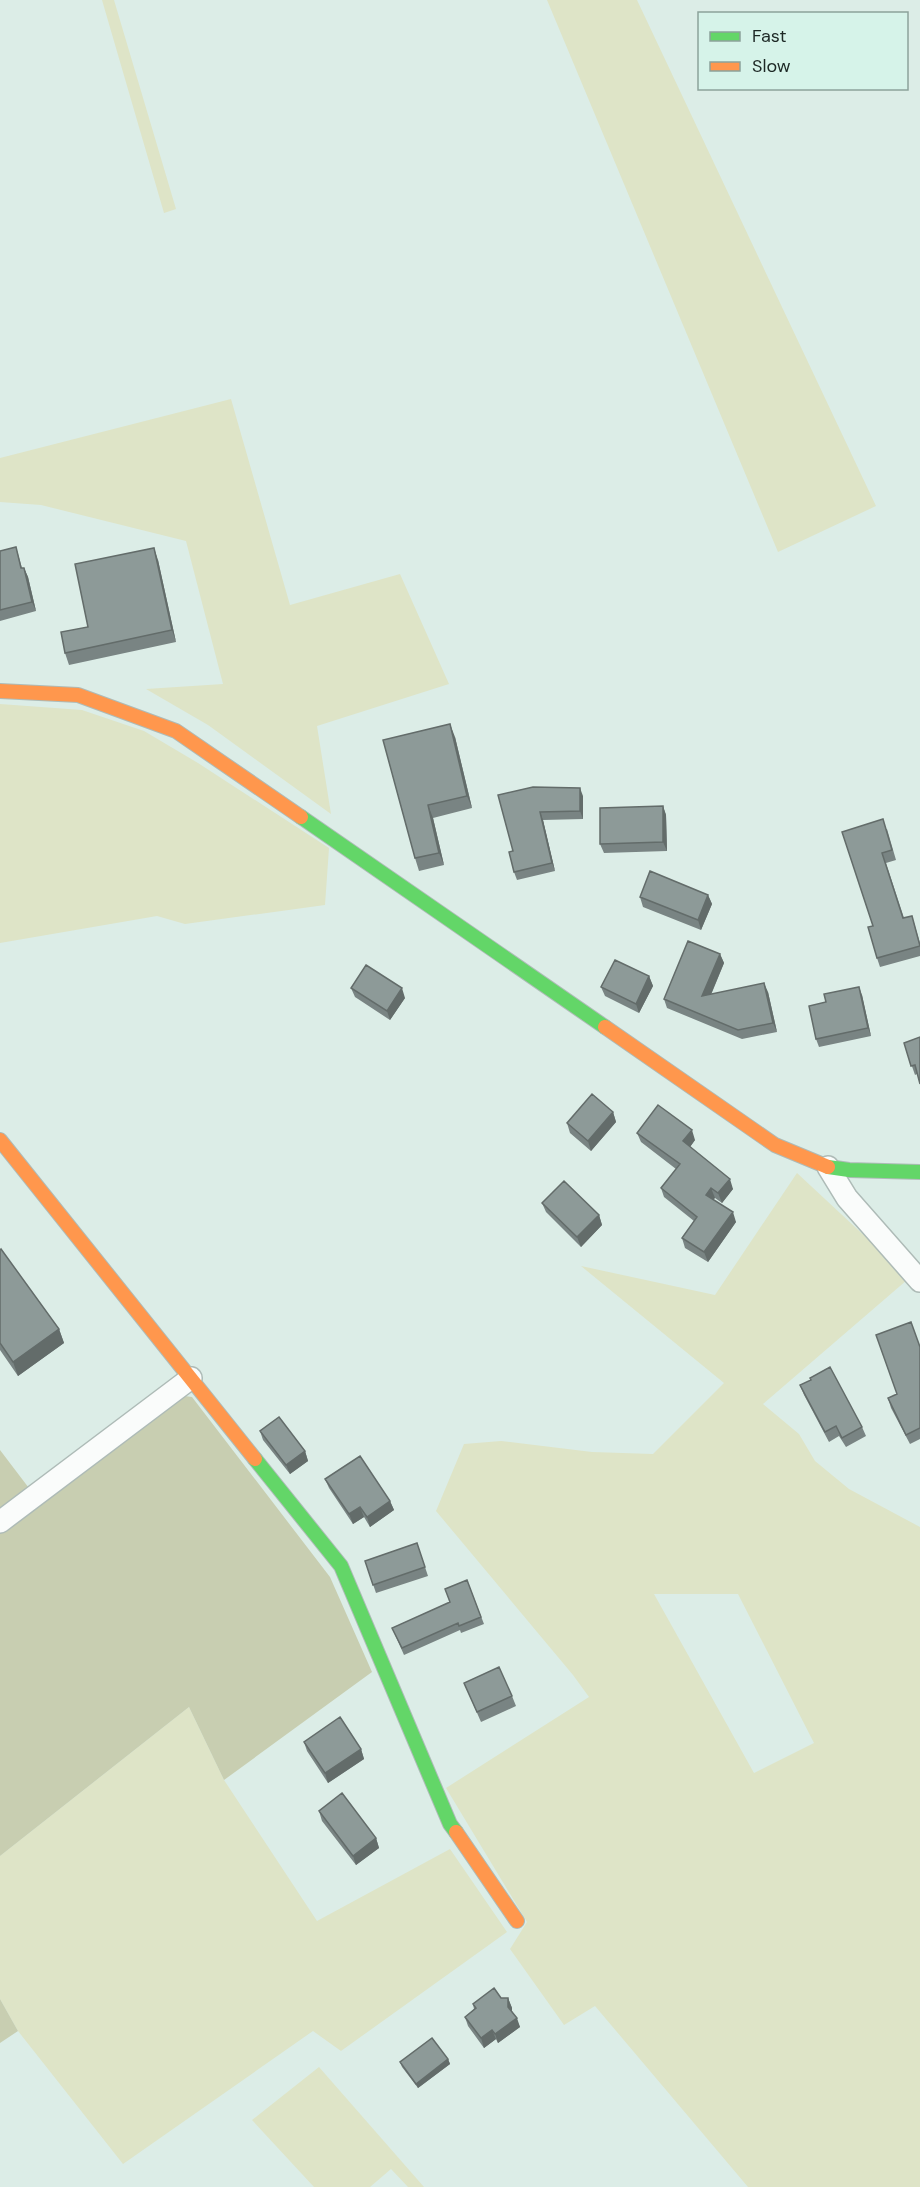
<svg xmlns="http://www.w3.org/2000/svg" width="920" height="2187" font-family="'DM Sans',sans-serif">
<style>
.green{fill:#dee4c7;fill-rule:evenodd}
.forest{fill:#c8ceb1}
.lines{fill:none;stroke-linecap:round;stroke-linejoin:round}
.street-casing{stroke:#aebbb7;stroke-width:24}
.fast-casing{stroke:#aebbb7;stroke-width:16}
.slow-casing{stroke:#aebbb7;stroke-width:16}
.street{stroke:#fafcfb;stroke-width:21}
.fast{stroke:#63d668;stroke-width:14}
.slow{stroke:#ff974d;stroke-width:14}
.wall{fill:#798483}
.shaded-wall{fill:#636c6a}
.building{fill:#8d9a98;stroke:#636c6a;stroke-width:1.5}
</style>
<rect width="100%" height="100%" fill="#dcede7"/>
<path class="green" d="M102,0H114L176,209L164,213Z
M547,0H637L876,506L778,552Z
M231,399L290,605L400,574L449,684L317,726L331,814L208,725L146,689L223,684L186,541L41,505L0,502V458Z
M0,704L82,710L144,731L198,763L329,848L325,905L185,924L157,916L0,943Z
M797,1173L869,1240L907,1280L763,1404L799,1434L815,1461L849,1489L920,1527V2187H748L595,2006L564,2025L510,1949L527,1922L446,1788L589,1697L573,1675L436,1511L464,1444L501,1441L592,1452L653,1454L724,1383L581,1266L715,1295ZM654,1594H738L814,1743L754,1773Z
M189,1707L224,1780L317,1921L450,1849L507,1932L341,2051L313,2031L123,2164L18,2031L0,1999V1856Z
M319,2067L424,2187H408L391,2169L370,2187H314L252,2120Z"/>
<path class="forest" d="M177,1395L192,1397L330,1577L372,1672L224,1780L189,1707L0,1856V1450L38,1500Z
M0,1999L18,2031L0,2043Z"/>
<g class="lines">
<defs>
<path id="street" d="M828,1167L847,1198L920,1281
M0,1522L191,1378"/>
<path id="fast" d="M301,817L605,1027
M828,1167L849,1170L920,1172
M255,1459L341,1566L450,1824L456,1832"/>
<path id="slow" d="M0,691L78,695L176,731L301,817
M605,1027L775,1145L828,1167
M0,1140L255,1459
M456,1832L517,1921"/>
</defs>
<use href="#street" class="street-casing"/>
<use href="#fast" class="fast-casing"/>
<use href="#slow" class="slow-casing"/>
<use href="#street" class="street"/>
<use href="#fast" class="fast"/>
<use href="#slow" class="slow"/>
</g>
<path class="wall" d="M16,547L22,568H24L28,577L36,611L0,621V551Z
M158,560L176,642L69,665L65,653L88,627Z
M455,737L472,808L433,818L444,865L419,871L415,858L383,740Z
M498,795L583,796V819L543,820L555,871L517,880L514,872L513,851Z
M663,806L666,815L667,851L604,853L600,844Z
M887,829L896,860L886,863L904,918L912,916L920,943V956L880,967L877,958L873,926L842,832Z
M708,895L712,904L701,930L643,907L640,897Z
M720,954L724,963L711,995L768,992L777,1032L742,1039L667,1008L664,999Z
M649,976L653,986L639,1013L605,996L601,987Z
M351,988L405,998L390,1020L355,997Z
M862,995L871,1036L819,1047L816,1039Z
M920,1037L917,1074L915,1075L904,1043Z
M613,1112L616,1122L591,1151L570,1133L567,1123Z
M637,1133L695,1140L690,1147L733,1189L722,1203L715,1198L713,1199L736,1222L708,1262L685,1248L682,1238L694,1221L664,1197L661,1188L676,1169L641,1142Z
M542,1203L599,1215L602,1225L581,1247L546,1212Z
M0,1250L59,1329L64,1343L18,1376L0,1350Z
M920,1347V1439L910,1444L891,1408L888,1398L897,1394Z
M811,1380L862,1427L866,1436L846,1447L839,1436L829,1442L804,1395L800,1385Z
M260,1431L305,1451L308,1461L290,1474L263,1440Z
M325,1479L390,1501L394,1510L370,1527L364,1517L353,1524L329,1488Z
M417,1543L428,1576L376,1593L365,1561Z
M467,1580L484,1624L461,1633L460,1630L404,1655L392,1628L450,1602Z
M464,1683L512,1696L516,1706L481,1722Z
M304,1742L361,1749L364,1759L328,1783L307,1751Z
M319,1811L376,1838L379,1848L356,1865L322,1821Z
M501,1998H508L512,2008V2011L520,2027L498,2043L496,2039L484,2048L468,2026L465,2017L474,2009L473,2004Z
M448,2059L450,2064L418,2088L402,2067L400,2062Z"/>
<path class="shaded-wall" d="M154,548L158,560L176,642L172,630Z
M24,568L28,577L36,611L32,602Z
M450,724L455,737L472,808L467,796Z
M580,788L583,796V819L580,811Z
M428,805L433,818L444,865L439,853Z
M663,806L666,815L667,851L663,842Z
M540,812L543,820L555,871L552,863Z
M708,895L712,904L701,930L698,920Z
M720,954L724,963L706,1006L702,996Z
M649,976L653,986L639,1013L636,1004Z
M764,983L768,992L777,1032L773,1023Z
M859,987L862,995L871,1036L868,1028Z
M402,988L405,998L390,1020L387,1011Z
M613,1112L616,1122L591,1151L588,1141Z
M692,1130L695,1140L687,1151L683,1141Z
M730,1179L733,1189L722,1203L718,1193Z
M711,1188L715,1198L709,1204L706,1195Z
M733,1212L736,1222L708,1262L704,1252Z
M599,1215L602,1225L581,1247L577,1237Z
M59,1329L64,1343L18,1376L13,1362Z
M305,1451L308,1461L290,1474L286,1465Z
M390,1501L394,1510L370,1527L367,1517Z
M360,1507L364,1517L353,1524L349,1514Z
M361,1749L364,1759L328,1783L325,1773Z
M376,1838L379,1848L356,1865L353,1856Z
M508,1998L512,2008V2016L508,2007Z
M517,2018L520,2027L498,2043L495,2034Z
M492,2030L496,2039L484,2048L481,2038Z
M448,2059L450,2064L418,2088L416,2084Z"/>
<path class="building" d="M16,547L21,568H24L32,602L0,610V551Z
M154,548L172,630L65,653L61,632L88,627L75,564Z
M450,724L467,796L428,805L439,853L415,858L383,740Z
M533,787L580,788V811L540,812L552,863L514,872L509,852L513,851L498,795Z
M663,806V842L600,844V808Z
M883,819L892,850L882,853L903,918L912,916L920,946L877,958L868,927L873,926L842,832Z
M650,871L708,895L698,920L640,897Z
M688,941L720,954L702,996L764,983L773,1023L738,1030L664,999Z
M615,960L649,976L636,1004L601,987Z
M366,965L402,988L387,1011L351,988Z
M859,987L868,1028L816,1039L809,1006L826,1002L824,994Z
M920,1037V1084L915,1065L911,1066L904,1043Z
M592,1094L613,1112L588,1141L567,1123Z
M658,1105L692,1130L683,1141L730,1179L718,1193L711,1188L706,1195L733,1212L704,1252L682,1238L697,1217L661,1188L680,1164L637,1133Z
M564,1181L599,1215L577,1237L542,1203Z
M1,1249L59,1329L13,1362L0,1343V1250Z
M911,1322L920,1347V1428L906,1435L888,1398L897,1394L876,1335Z
M830,1367L862,1427L842,1438L836,1426L825,1432L800,1385L811,1380L810,1378Z
M279,1417L305,1451L286,1465L260,1431Z
M360,1456L390,1501L367,1517L360,1507L349,1514L325,1479Z
M417,1543L425,1567L373,1585L365,1561Z
M467,1580L481,1617L459,1626L458,1623L402,1648L392,1628L450,1602L445,1589Z
M499,1667L512,1696L477,1712L464,1683Z
M340,1717L361,1749L325,1773L304,1742Z
M342,1793L376,1838L353,1856L319,1811Z
M494,1988L501,1998H508V2007L517,2018L495,2034L492,2030L481,2038L465,2017L476,2008L473,2004Z
M432,2038L448,2059L416,2084L400,2062Z"/>
<rect x="698" y="12" width="210" height="78" fill="#d6f3e9" stroke="#8ca29b" stroke-width="1.5"/>
<rect x="710" y="32" width="30" height="9" fill="#63d668" stroke="#8ca29b" stroke-width="1.5"/>
<text x="752" y="42" font-size="18" fill="#1d2825">Fast</text>
<rect x="710" y="62" width="30" height="9" fill="#ff974d" stroke="#8ca29b" stroke-width="1.5"/>
<text x="752" y="72" font-size="18" fill="#1d2825">Slow</text>
</svg>
